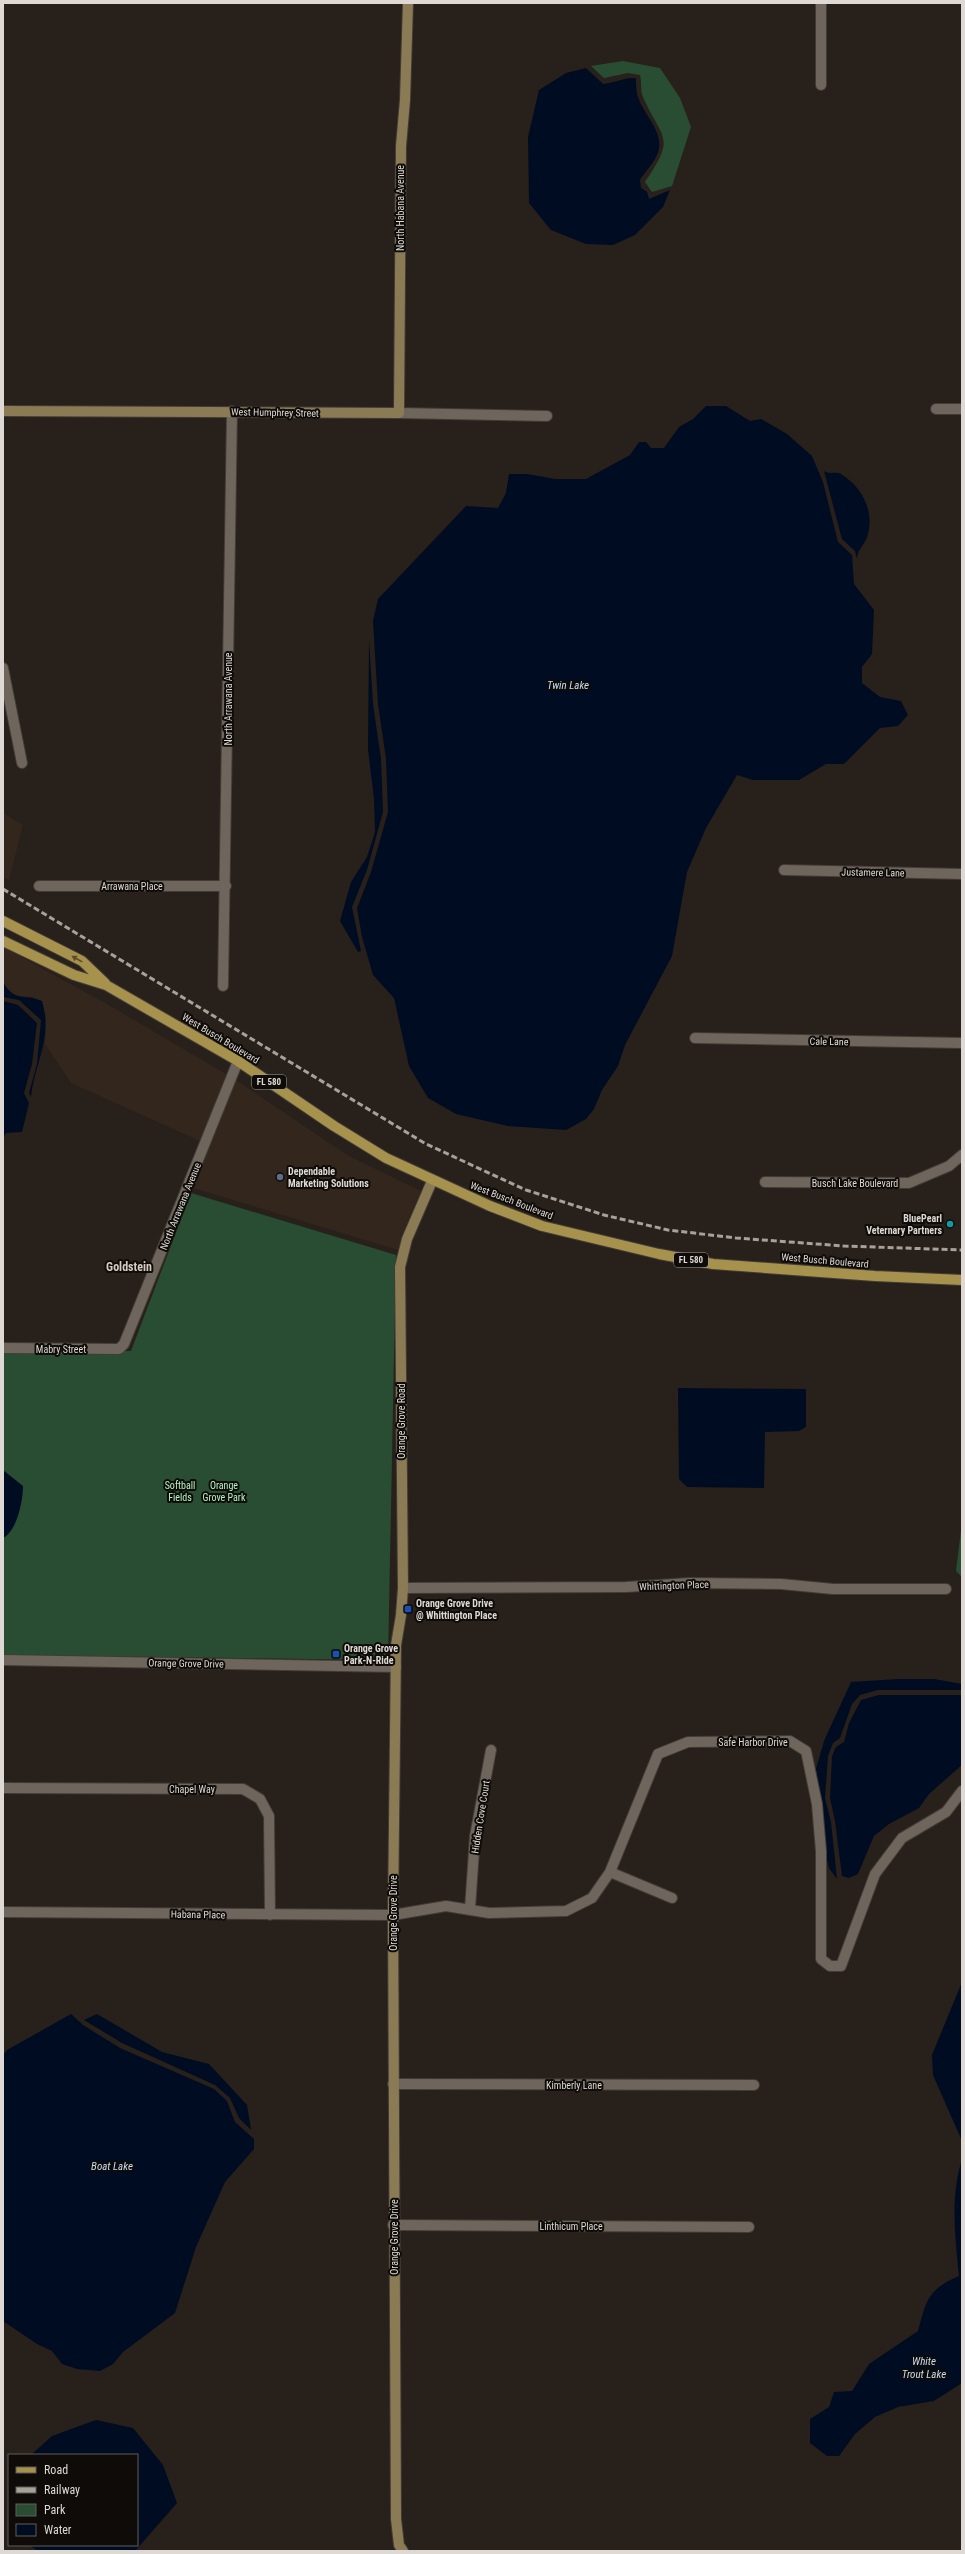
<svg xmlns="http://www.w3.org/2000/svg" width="965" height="2554" font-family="'Roboto Condensed',sans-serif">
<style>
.built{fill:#33261c}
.green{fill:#284d33}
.water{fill:#000c21}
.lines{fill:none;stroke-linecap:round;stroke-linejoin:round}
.street-casing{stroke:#423c37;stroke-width:12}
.secondary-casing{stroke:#423c37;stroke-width:12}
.primary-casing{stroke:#423c37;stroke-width:12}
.street{stroke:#6e655d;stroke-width:10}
.secondary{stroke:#8a7b55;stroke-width:10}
.primary{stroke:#a6914d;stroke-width:10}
.rail{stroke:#a7a19b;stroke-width:3;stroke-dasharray:6 3;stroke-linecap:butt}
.oneway{fill:#5a4e2a}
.service-dot{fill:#5c6f8a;stroke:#0e0b08;stroke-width:1.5}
.culture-dot{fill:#0f9aa8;stroke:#0e0b08;stroke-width:1.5}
.transit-dot{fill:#1a4fb4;stroke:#0e0b08;stroke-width:1.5}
.labels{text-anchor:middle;stroke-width:4;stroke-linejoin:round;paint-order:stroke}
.shield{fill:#0e0b08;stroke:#a09b97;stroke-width:1}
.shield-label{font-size:9px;font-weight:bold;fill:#ded9d4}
.street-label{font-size:10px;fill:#ded9d4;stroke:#0e0b08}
.poi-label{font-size:10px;font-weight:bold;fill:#ded9d4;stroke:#0e0b08;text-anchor:start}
.park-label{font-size:10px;fill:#b2f5c4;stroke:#0e0b08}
.water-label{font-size:11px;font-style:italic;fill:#c7ddf3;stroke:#0e0b08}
.quarter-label{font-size:12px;font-weight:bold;fill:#d6cbc2;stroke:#0e0b08}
</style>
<rect width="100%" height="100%" fill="#28201a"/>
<path class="built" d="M3,813L23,825L9,880L3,877Z
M3,947L107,1004L226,1074L200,1141L71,1083L45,1044L46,1015L33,997L15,996L9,992L3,982Z
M236,1080L347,1155L421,1191L402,1236L398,1250L193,1188Z"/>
<path class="green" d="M623,61L660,68L680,98L691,127L672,186L652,192L645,182C677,135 662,140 643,97C640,90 642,82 640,75L628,73L604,78L591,66Z
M191,1193L396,1255L388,1660L3,1655V1351H131Z
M962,1522V1577L956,1571Z"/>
<path class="water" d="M586,68L603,84C614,83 625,77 636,78C636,84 636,92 638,97C644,116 668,135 656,157C652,165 645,172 640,180L641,188L647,192L649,199L670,190L663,207L635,235L613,245L586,244L551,230L529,203L528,137L539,90L566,73Z
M706,406H726L750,421L761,419L787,434L812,456L823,482L838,542L852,555L854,584L874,610L872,654L862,667V683L880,697L901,701L908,715L898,726L880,728L844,764H826L799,780H753L737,775L706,828L687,872L672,956L625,1045L618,1066L602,1090L594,1109L586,1119L566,1130L508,1126L456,1114L428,1098L409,1066L394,998L373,975L362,937L357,908L371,872L388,812L386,759L378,704L373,621L378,599L466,506L498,508L506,493L509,474H527L555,479H586L630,455L639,442H646L651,448H664L679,427L693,419Z
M824,471C829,475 836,471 841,474C862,487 874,510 868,534C866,544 857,549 857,559L855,551L842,539Z
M369,640L373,704L381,759L383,812L367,870L352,907L361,951L358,952L340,921L351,882L367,857L375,832L374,799L368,749Z
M3,982C15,1003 24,993 42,1001C53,1038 35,1062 31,1097L29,1093L37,1064L41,1020L19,1000L3,997Z
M3,1001L18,1005L37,1023L32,1064L24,1093L29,1103L22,1132L6,1133L3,1138Z
M678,1388L806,1389V1427L799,1431L765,1432L764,1488L687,1487L679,1479Z
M3,1470L23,1486C23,1501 17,1531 3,1538Z
M898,1679H934L962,1684V1690H878L860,1695L852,1704L840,1738L833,1743L828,1756L825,1798L831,1822L837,1879L829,1868L823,1843L816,1769L824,1741L851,1682Z
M879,1695H962V1765L929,1794L919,1808L889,1824L874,1836L858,1874L849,1878L842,1876L835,1821L830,1798L832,1756L836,1747L844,1742L849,1723L861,1700Z
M962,1982V2141L933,2075L932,2055Z
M71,2014L83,2025L120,2048L214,2089L227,2101L235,2122L254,2139V2149L225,2182L196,2247L175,2313L123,2352L113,2364L100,2371L77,2369L62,2364L52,2351L37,2344L3,2321V2055L7,2050Z
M97,2014L162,2052L209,2064L247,2105L251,2130L239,2118L230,2098L215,2085L122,2043L84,2020Z
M962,2159V2383L934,2401L898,2407L875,2417L855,2434L839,2456H827L810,2443V2419L829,2407L834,2392L852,2391L869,2364L918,2331C926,2301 928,2289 959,2276C955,2237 950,2198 962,2159Z
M96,2420L133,2428L163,2465L177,2503L135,2551H38L29,2545H137V2455H31L52,2436Z"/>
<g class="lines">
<defs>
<path id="street" d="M821,3V85
M936,409H962
M399,413L547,416
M3,668L22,763
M784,870L962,874
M39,886H226
M223,986L232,411
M695,1038L962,1043
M765,1182L909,1183L949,1166L962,1155
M3,1348L119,1349L124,1344L238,1061
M403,1588L626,1587L690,1583L781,1584L833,1589H946
M3,1660L396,1667
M3,1788L243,1789L260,1799L269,1816L270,1915
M610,1872L672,1898
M470,1909L475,1836L491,1750
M3,1912L393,1915L446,1906L489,1913L566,1911L592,1898L610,1872L658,1754L688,1742L790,1741L806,1751L817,1804L821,1851V1959L830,1966H841L875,1874L902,1838L946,1812L962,1791
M393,2084L754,2085
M393,2225L749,2227"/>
<path id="secondary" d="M3,411L399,413L401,146L405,100L408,3
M403,2551L399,2545L396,2519L393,1915L396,1645L401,1615L403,1588L400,1267L407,1239L432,1181"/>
<path id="primary" d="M3,921L82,961L105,983
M3,941L74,975L106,985L238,1061L334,1126L386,1158L490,1206L542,1226L659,1254L713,1264L875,1276L962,1280"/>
</defs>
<use href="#street" class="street-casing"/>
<use href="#secondary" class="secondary-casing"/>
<use href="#primary" class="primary-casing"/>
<use href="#street" class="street"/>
<use href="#secondary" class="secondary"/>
<use href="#primary" class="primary"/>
<path class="rail" d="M3,889L426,1144L526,1190L604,1215L668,1230L736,1238L844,1246L962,1250"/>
</g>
<defs><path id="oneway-solid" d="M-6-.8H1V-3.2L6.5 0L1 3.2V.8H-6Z"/></defs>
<use class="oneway" href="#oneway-solid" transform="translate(77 959) rotate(-151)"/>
<circle class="service-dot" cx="280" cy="1177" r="4"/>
<circle class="culture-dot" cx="950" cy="1224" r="4"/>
<g class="transit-dot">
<rect x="404" y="1605" width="8" height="8" rx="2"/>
<rect x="332" y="1650" width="8" height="8" rx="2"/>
</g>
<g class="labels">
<g class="shield">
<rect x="252" y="1075" width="34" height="14" rx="3"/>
<rect x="674" y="1253" width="34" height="14" rx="3"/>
</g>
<g class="shield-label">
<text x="269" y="1085">FL 580</text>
<text x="691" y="1263">FL 580</text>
</g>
<g class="street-label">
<text transform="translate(400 208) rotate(-90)" y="4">North Habana Avenue</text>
<text transform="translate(275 412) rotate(1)" y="4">West Humphrey Street</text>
<text transform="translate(228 699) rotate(-90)" y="4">North Arrawana Avenue</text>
<text transform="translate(873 872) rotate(1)" y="4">Justamere Lane</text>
<text x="132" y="890">Arrawana Place</text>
<text transform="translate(221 1038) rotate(31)" y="4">West Busch Boulevard</text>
<text transform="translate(829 1041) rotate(1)" y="4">Cale Lane</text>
<text x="855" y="1187">Busch Lake Boulevard</text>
<text transform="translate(512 1200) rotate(21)" y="4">West Busch Boulevard</text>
<text transform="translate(180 1206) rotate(-68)" y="4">North Arrawana Avenue</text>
<text transform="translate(825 1260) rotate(5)" y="4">West Busch Boulevard</text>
<text x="61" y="1353">Mabry Street</text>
<text transform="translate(401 1421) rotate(-90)" y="4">Orange Grove Road</text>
<text transform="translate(674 1585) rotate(-2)" y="4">Whittington Place</text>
<text transform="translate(186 1663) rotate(1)" y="4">Orange Grove Drive</text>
<text x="753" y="1746">Safe Harbor Drive</text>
<text x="192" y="1793">Chapel Way</text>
<text transform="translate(480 1817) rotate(-81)" y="4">Hidden Cove Court</text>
<text transform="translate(393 1913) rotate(-90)" y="4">Orange Grove Drive</text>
<text transform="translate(198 1914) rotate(1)" y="4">Habana Place</text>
<text x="574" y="2089">Kimberly Lane</text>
<text x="571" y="2230">Linthicum Place</text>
<text transform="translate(394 2237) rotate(-90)" y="4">Orange Grove Drive</text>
</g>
<g class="poi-label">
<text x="288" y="1175">Dependable<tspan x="288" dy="12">Marketing Solutions</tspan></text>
<text x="942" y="1222" text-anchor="end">BluePearl<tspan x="942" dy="12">Veternary Partners</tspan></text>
<text x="416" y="1607">Orange Grove Drive<tspan x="416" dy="12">@ Whittington Place</tspan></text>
<text x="344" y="1652">Orange Grove<tspan x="344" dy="12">Park-N-Ride</tspan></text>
</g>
<g class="park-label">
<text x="180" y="1489">Softball<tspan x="180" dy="12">Fields</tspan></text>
<text x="224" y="1489">Orange<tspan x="224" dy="12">Grove Park</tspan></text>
</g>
<g class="water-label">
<text x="568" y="689">Twin Lake</text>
<text x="112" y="2170">Boat Lake</text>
<text x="924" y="2365">White<tspan x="924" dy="13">Trout Lake</tspan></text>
</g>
<g class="quarter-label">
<text x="129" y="1271">Goldstein</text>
</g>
</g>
<rect width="965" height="2554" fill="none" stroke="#ded9d4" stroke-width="8"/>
<rect x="8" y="2454" width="130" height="92" fill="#0e0b08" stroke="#615d5a"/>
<rect x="16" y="2467" width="20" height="6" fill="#a6914d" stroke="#615d5a"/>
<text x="44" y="2474" font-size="12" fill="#ded9d4">Road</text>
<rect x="16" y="2487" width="20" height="6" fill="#a7a19b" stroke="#615d5a"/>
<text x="44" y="2494" font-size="12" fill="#ded9d4">Railway</text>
<rect x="16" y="2504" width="20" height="12" fill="#284d33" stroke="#615d5a"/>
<text x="44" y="2514" font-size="12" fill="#ded9d4">Park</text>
<rect x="16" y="2524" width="20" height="12" fill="#000c21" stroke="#615d5a"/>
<text x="44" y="2534" font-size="12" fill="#ded9d4">Water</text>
</svg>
